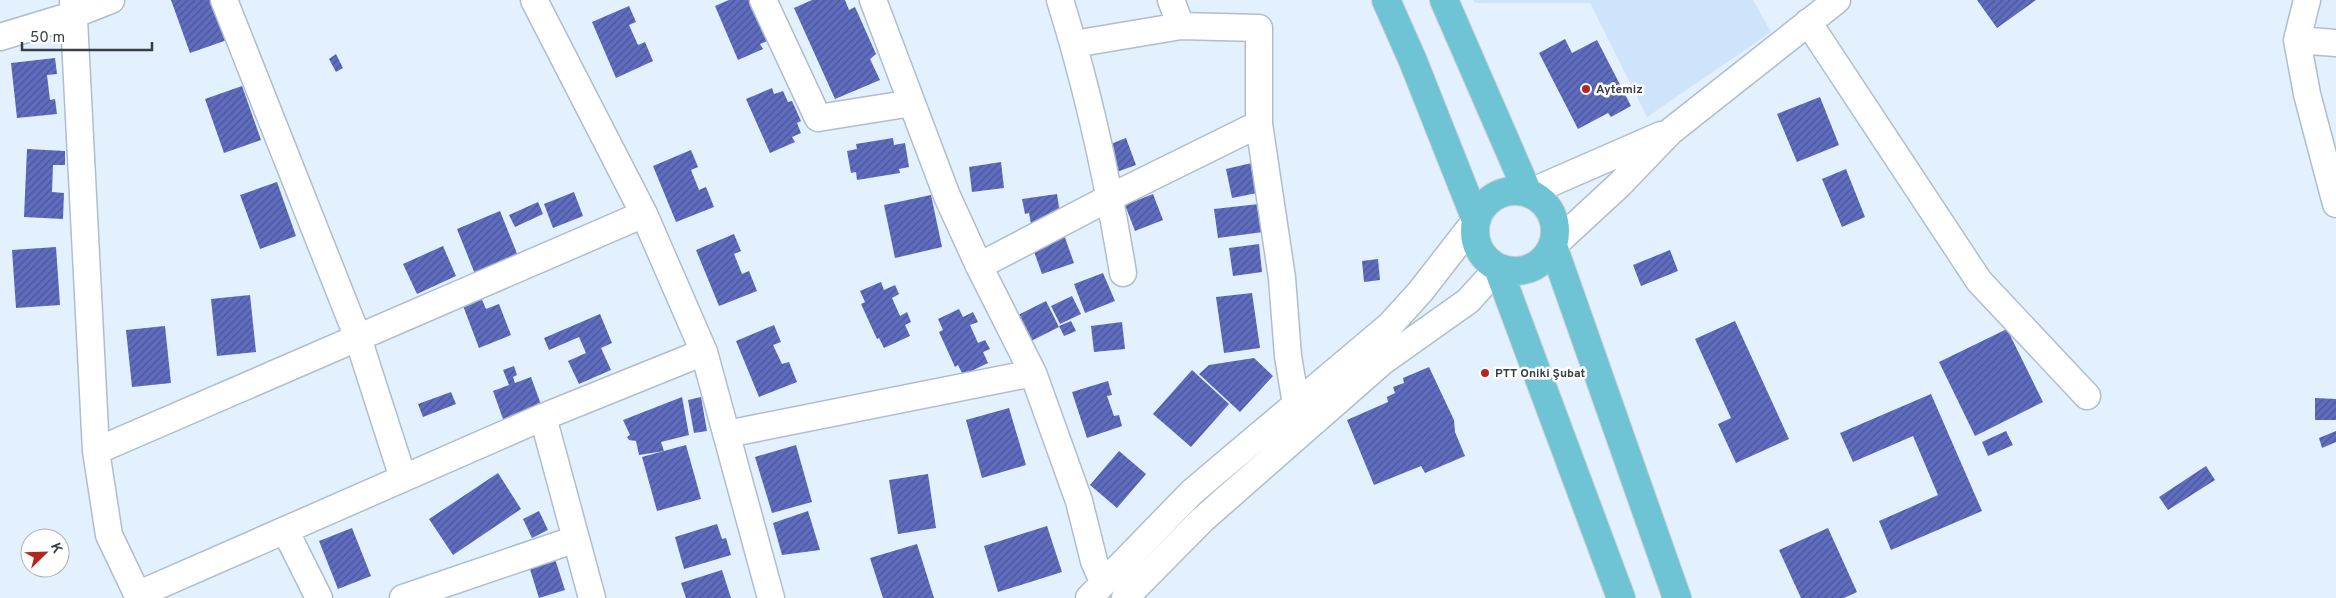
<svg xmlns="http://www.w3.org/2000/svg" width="2336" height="598" font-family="Overpass,sans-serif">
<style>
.built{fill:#cee4fa}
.building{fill:url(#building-hatch)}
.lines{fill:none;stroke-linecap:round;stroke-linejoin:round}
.minor-casing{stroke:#aebecd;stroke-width:29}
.major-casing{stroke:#cfd1d2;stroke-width:30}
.minor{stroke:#fff;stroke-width:26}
.major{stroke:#6ec4d5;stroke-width:28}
.poi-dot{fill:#b5271e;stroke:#fff;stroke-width:2}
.labels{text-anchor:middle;stroke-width:5;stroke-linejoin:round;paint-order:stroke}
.poi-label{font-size:12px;font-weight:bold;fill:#373e44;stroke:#fff;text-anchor:start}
</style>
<defs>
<pattern id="building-hatch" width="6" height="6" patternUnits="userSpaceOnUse" patternTransform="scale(1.25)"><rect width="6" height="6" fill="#5f6cbf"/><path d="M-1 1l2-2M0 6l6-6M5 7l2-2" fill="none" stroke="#4b5694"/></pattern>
</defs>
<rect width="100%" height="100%" fill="#e3f0fd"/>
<path class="built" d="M1473,0H1753L1771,32L1647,117L1590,3H1475Z"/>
<path class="building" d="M171,0H213L227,40L190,53Z
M729,0H753L770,40L760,44L763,49L738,60L715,6Z
M812,0H845L849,10L855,7L876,54L870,59L880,80L835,99L794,8Z
M1977,0H2036L1997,28Z
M629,6L636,22L629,25L638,45L645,42L653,61L616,78L592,22Z
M1565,39L1572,53L1597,40L1631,106L1611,117L1608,113L1578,129L1539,53Z
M336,54L343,68L336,72L329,59Z
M55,58L57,74L47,75L50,100L55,99L57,114L17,118L11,63Z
M242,86L261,140L224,153L205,99Z
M772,88L774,94L783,91L788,102L792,101L801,121L797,123L801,133L792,137L795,142L770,153L746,99Z
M1820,97L1839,145L1797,162L1777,114Z
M893,138L894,145L905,143L909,167L899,169L900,173L857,180L856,172L851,173L847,151L857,149L856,144Z
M1126,138L1136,165L1114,173L1103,147Z
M27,149L65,151V165H53L52,192L64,193L63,219L24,217Z
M691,150L698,167L691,170L699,190L706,187L714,207L676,222L653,166Z
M1001,162L1004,188L972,192L969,167Z
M1256,162L1262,192L1232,198L1226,169Z
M1846,169L1865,217L1842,227L1822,179Z
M277,182L296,236L260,249L240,195Z
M574,192L583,216L553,228L544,204Z
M1057,194L1061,220L1031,224L1029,213L1025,214L1022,199Z
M1153,194L1163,220L1135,231L1125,205Z
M931,195L942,247L895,258L884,205Z
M538,202L543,214L515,227L509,215Z
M1259,204L1263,232L1218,238L1214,209Z
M500,211L518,256L475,274L457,229Z
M734,234L741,251L734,254L742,274L749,271L757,291L719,306L696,250Z
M1064,235L1074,263L1042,274L1032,246Z
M1259,244L1262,272L1233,276L1229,248Z
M443,246L456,276L417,294L403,264Z
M56,247L60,305L16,308L12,250Z
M1670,250L1678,271L1641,286L1633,265Z
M1378,259L1380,280L1364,282L1362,261Z
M1103,273L1115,301L1085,313L1074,284Z
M881,282L884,290L895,285L899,294L892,298L900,316L907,312L911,322L905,325L910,336L884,348L879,338L877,339L861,304L865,302L860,291Z
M1252,293L1260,348L1224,353L1216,297Z
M250,295L256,352L217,356L211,299Z
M480,295L486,309L499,304L511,335L479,348L462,303Z
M1072,296L1081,314L1060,324L1051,306Z
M1046,301L1059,327L1029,342L1016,316Z
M959,309L963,317L973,312L978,322L970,325L978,343L985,340L990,349L983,352L988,363L963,375L958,365L955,367L939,332L943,330L938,319Z
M600,314L612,343L601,348L611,370L579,384L568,361L586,353L579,337L549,350L544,338Z
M1071,321L1076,331L1064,336L1059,326Z
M1735,321L1789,439L1736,463L1718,424L1731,418L1695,339Z
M1122,322L1125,349L1094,352L1091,326Z
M774,325L781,342L773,345L782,364L789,362L797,382L759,397L736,341Z
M165,326L171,383L132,387L126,330Z
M2007,329L2043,402L1975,436L1939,362Z
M1254,358L1273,376L1240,412L1199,374L1209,365Z
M514,366L517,375L513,377L515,383L531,377L543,410L518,414L503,419L493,391L509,385L503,370Z
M1429,367L1454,420L1455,432L1465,456L1425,473L1421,466L1374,485L1347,420L1388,402L1387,397L1395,393L1393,387L1404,383L1403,378Z
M1192,370L1229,404L1191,447L1153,414Z
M1108,381L1112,395L1107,396L1114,416L1119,415L1122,426L1087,438L1072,392Z
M451,392L456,404L423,417L418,404Z
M1931,394L1982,511L1891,550L1879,521L1938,495L1913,436L1853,462L1840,433Z
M682,397L689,435L661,442L664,451L639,455L636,441L629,440L627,437L630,435L623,420Z
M701,397L707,431L694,433L688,400Z
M2315,398L2336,399V420H2315Z
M1009,408L1026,465L982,478L966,420Z
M2006,431L2013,445L1988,456L1982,442Z
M2336,431V442L2322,448L2319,438Z
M686,445L701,499L657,511L642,457Z
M796,445L812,502L772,513L755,457Z
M1119,451L1146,474L1117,508L1090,485Z
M2206,466L2215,480L2168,510L2159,497Z
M498,473L521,509L453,555L429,519Z
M928,474L936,528L898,534L889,480Z
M539,511L548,530L532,538L523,519Z
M808,511L820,550L782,555L773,523Z
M717,524L722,539L726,538L731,555L684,569L675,537Z
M1047,526L1062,572L998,592L984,546Z
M352,528L371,576L338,589L319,541Z
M1828,528L1857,592L1844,598H1801L1779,550Z
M917,544L934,598H883L870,558Z
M555,559L565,590L539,598L529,566Z
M722,570L731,598H686L681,583Z"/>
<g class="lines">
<defs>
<path id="minor" d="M73,0L96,451L109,535L139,598
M224,0L358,338L403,478
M534,0L644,214L704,352L771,598
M763,0L818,118L912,103
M873,0L947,196L979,266L1033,373L1079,501L1094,561L1103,582
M1060,0C1088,89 1108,181 1123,273
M1171,0L1181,26
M2307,0L2297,40L2307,94L2336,204
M1808,22L1979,281L2087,396
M0,37L73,15L111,0
M2297,40L2336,43
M1074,44L1181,26L1259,28V124L1282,278L1288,356L1296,404
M1528,193L1661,135
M1553,246L1619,185L1671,131L1837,0
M979,266L1111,197L1259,124
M543,417L592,598
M727,434L1033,373
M96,451L644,214
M285,530L319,598
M137,595L543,417L704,352
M403,598L576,539
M1089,598L1192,492L1390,325L1420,292L1476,220
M1125,598L1202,520L1382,362L1468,301L1498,268"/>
<path id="major" d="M1386,0L1413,61L1476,220
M1444,0L1528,193
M1475 231a40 40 0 1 1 80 0a40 40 0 1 1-80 0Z
M1553,246L1677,598
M1498,268L1621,598"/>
</defs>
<use href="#minor" class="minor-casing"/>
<use href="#major" class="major-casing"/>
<use href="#minor" class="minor"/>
<use href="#major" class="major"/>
</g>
<g class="poi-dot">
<circle cx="1586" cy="89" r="5"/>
<circle cx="1485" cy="373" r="5"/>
</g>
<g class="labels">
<g class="poi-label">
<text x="1596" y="93">Aytemiz</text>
<text x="1495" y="377">PTT Oniki Şubat</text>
</g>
</g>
<g transform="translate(45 553) rotate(67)"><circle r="24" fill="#ffffff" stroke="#afb2b4"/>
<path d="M0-4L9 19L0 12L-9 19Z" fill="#b5271e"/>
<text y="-8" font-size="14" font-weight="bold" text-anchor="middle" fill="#373e44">K</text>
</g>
<path d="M22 42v8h130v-8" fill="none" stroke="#373e44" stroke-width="2.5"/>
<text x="30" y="42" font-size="15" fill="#373e44" stroke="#ffffff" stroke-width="4" paint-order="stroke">50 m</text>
</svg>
